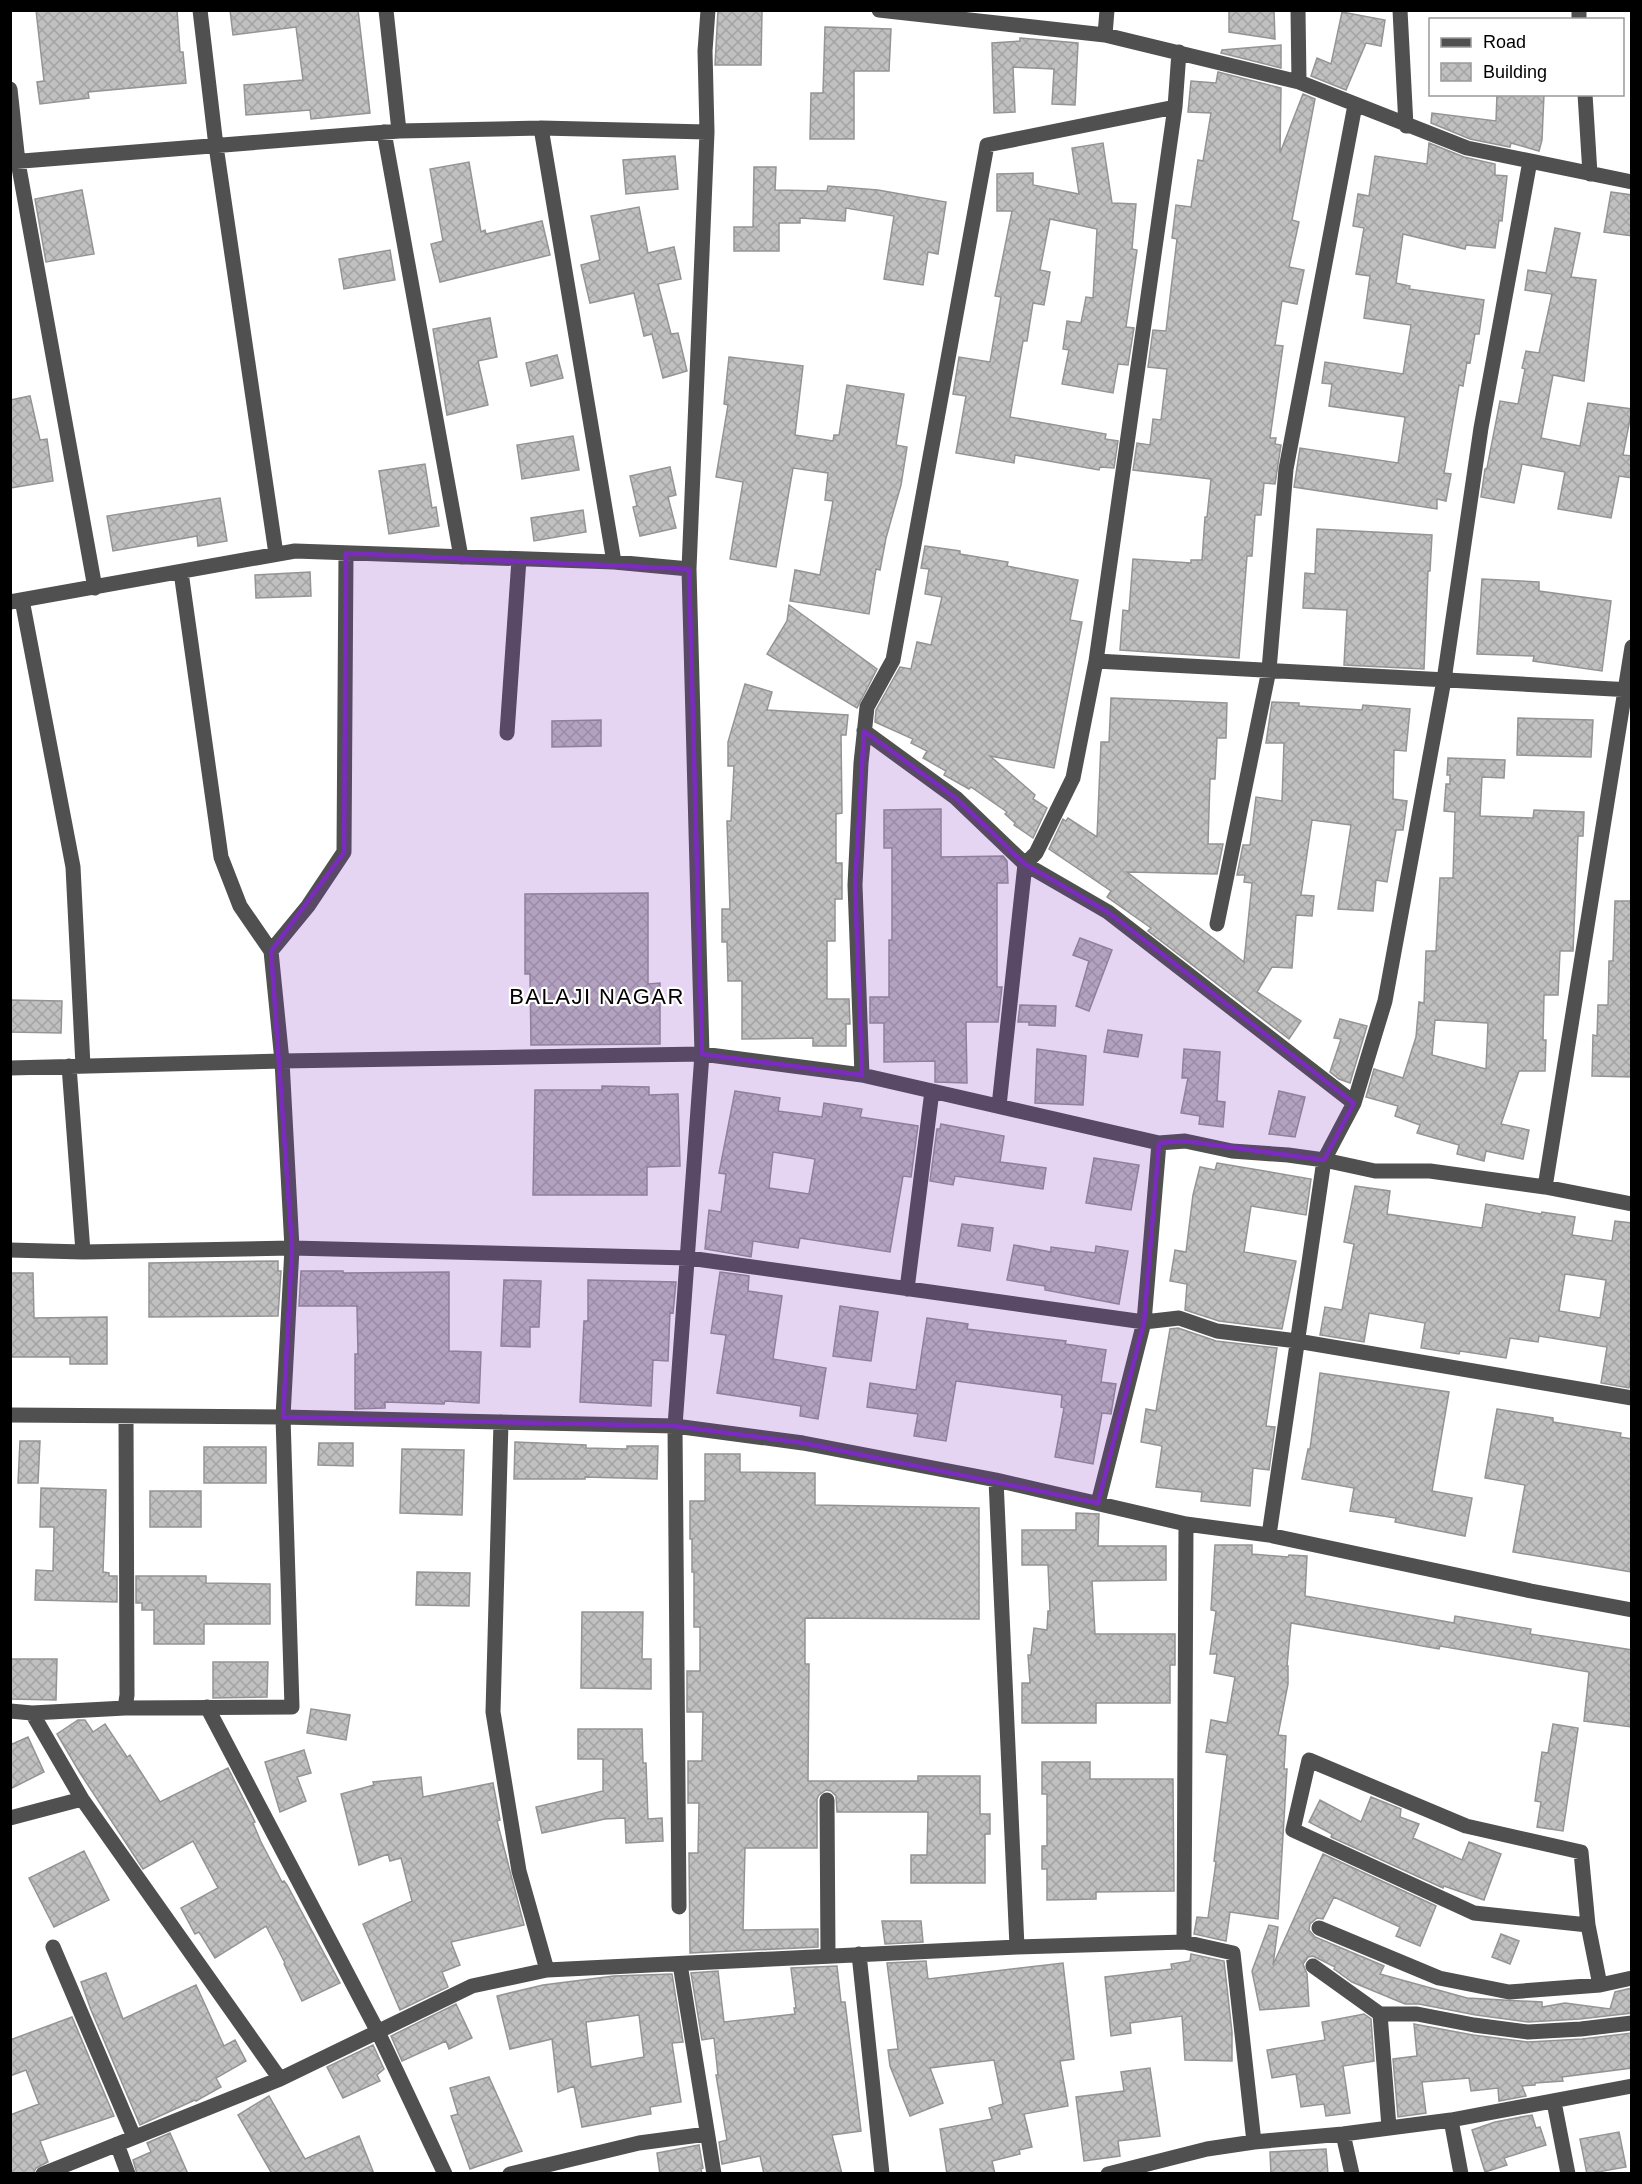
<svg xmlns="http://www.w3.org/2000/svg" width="1642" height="2184" font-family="Helvetica,sans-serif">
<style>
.building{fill:url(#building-cross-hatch);stroke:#949494;stroke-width:1.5;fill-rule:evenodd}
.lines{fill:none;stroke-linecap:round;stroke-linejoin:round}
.minor{stroke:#505050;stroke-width:15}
.marked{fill:#7b2cbf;fill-opacity:0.2;stroke:#7b2cbf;stroke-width:4.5;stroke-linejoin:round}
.labels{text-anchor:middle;stroke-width:4.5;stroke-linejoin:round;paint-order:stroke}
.neighbourhood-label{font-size:22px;letter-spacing:1.5px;fill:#000;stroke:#fff}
</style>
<defs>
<pattern id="building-cross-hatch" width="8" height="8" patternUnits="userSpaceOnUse" patternTransform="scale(1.5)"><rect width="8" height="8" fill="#c0c0c0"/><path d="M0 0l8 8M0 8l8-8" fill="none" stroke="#a3a3a3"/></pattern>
</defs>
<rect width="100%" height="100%" fill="#fff"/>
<path class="building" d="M36,10H177L180,52H183L186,83L88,92L89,98L40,104L37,82L44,81Z
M230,10H358L370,113L311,119L310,110L246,115L244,85L303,80L296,27L233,35Z
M718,10L762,11L761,65H715Z
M1229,10H1274L1275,39L1229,32Z
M1342,12L1385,20L1381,46L1366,43L1346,90L1311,76L1317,58L1331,64Z
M825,27L891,29L889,71H854V139H810L811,93H823Z
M1020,38L1078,43L1075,105L1052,104L1054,69L1013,67L1015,112L994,113L992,43L1020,41Z
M1281,45V68L1221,53L1222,50Z
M1218,72L1281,88L1280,153L1303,94L1315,99L1292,220L1299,222L1289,267L1304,270L1297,304L1282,301L1275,345L1283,346L1270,438H1276L1275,444L1281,445L1275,484L1264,483L1261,515H1255L1252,556H1247L1239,658L1120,650L1123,610L1129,611L1133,559L1191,563V560H1202L1205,517H1207L1211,479L1133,470L1137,443L1150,445L1153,419L1161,420L1167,369L1148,367L1153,330L1166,331L1177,239L1172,238L1176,205L1191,207L1198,160L1203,161L1211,113L1188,112L1191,81L1216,83Z
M1497,94H1544L1542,140L1539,151L1511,143L1510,147L1470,139L1431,123L1432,113L1496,121Z
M1103,143L1112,203L1136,204L1132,249L1137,250L1126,327L1134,328L1128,365L1118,364L1113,393L1062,384L1069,350L1063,349L1067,321L1081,323L1086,297L1093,298L1097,229L1050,219L1040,270L1050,272L1044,305L1033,303L1027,341H1023L1010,417L1106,434L1105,439L1118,441L1114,468L1100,467L1099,470L1015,455L1014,463L956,453L966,396L953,394L959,357L990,362L1001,297L995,296L1012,211H997V174L1033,173V185L1079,194L1072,148Z
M1429,143L1464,157L1495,164V175L1507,176L1502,221L1499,220L1495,248L1466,245L1465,249L1403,234L1396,283L1410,286L1409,289L1484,300L1479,334H1475L1470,363L1467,362L1463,386L1459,385L1444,473L1451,474L1446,501L1437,499V509L1294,487L1300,448L1398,463L1405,417L1329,406L1332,384L1322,383L1325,362L1403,374L1411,325L1364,318L1370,276L1356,274L1364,228L1353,226L1358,194L1369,196L1375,156L1427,164Z
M675,156L678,189L626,194L623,160Z
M469,162L481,232L485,230L486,234L542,221L550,255L440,282L431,244L443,241L430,169Z
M754,167H776L775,190L827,191L828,186L878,190L946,202L938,254L928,252L923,285L884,279L894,216L846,208L845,221L800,218V223H779V251H734V227H753Z
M82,190L94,254L46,262L35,199Z
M1611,192L1632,195V236L1604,232Z
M639,207L648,253L674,247L681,279L658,284L671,334L678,333L687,371L663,378L652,334L644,336L634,293L590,303L581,265L600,260L591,216Z
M1555,228L1580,233L1571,277L1596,280L1584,381L1553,375L1541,438L1580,446L1588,403L1632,409L1623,455L1632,456V478L1619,476L1611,518L1558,509L1565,472L1522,464L1514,503L1481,497L1485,469L1487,468L1500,401L1518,404L1525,369L1522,368L1526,351L1539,353L1552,294L1525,290L1528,270L1546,273Z
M390,250L395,280L344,289L339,259Z
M490,318L497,357L478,361L488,405L447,415L433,329Z
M557,355L563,378L531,386L526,363Z
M729,357L803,366L795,435L833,441L834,435H839L847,385L904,394L896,445L907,447L901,485L886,538L880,570L876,569L869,614L790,601L795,570L820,575L833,501L825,500L828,473L793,468L776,567L730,559L743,482L716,477L728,405L724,404Z
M30,396L40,440L47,439L53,481L10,488V400Z
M573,436L579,470L522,479L517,445Z
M425,464L432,508L436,507L439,526L389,534L379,471Z
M670,467L676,495L668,497L676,528L640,536L633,507L637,506L630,476Z
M220,498L227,541L198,546L197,536L113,551L107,516Z
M583,510L586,532L534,541L531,518Z
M1317,529L1432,535L1430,571H1428L1424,669L1344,665L1347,610L1303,608L1305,573L1315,574Z
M925,546L960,551V554L1008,562L1007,566L1078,580L1070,620L1082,622L1054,768L990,756L1035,795L1033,799L1047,808L1033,838L1014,825L1015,823L1005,814L1007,812L971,787L969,789L944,775L946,771L923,758L927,751L911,743L913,739L875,722L876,710L900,667L911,669L917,642L931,645L942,597L925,594L929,569L921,568Z
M310,572L311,596L256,598L255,575Z
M1482,579L1539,582V591L1611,601L1602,671L1533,661L1534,656L1477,654Z
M789,605L877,669L857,708L767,654L787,621Z
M745,684L772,692L767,710L848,715L846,735H841L842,813L836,814V863H842V899H835V941H827V999H849L850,1024H846V1046H813V1038L742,1039V981H728L727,942H722V909H730L727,821H731L734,766H728V742Z
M1111,698L1227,703L1226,738H1217L1215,779H1210L1208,844H1223L1217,874L1127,872L1244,962L1252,883L1244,882L1245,875H1237L1243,845H1250L1256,797L1282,801L1284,743H1266L1272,702L1299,703V706L1362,710L1363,705L1410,709L1406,751L1394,750L1393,799L1407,801L1403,830H1396L1387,882L1376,880L1373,911L1338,909L1351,825L1312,820L1301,895L1314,896L1312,916L1296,915L1292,968L1272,967L1257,992L1301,1021L1289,1039L1148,931L1151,928L1107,897L1111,891L1049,849L1063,819L1066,821L1068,818L1097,837L1101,742H1109Z
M1518,718L1593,720L1591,757L1517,755Z
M601,720V746L552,747V721Z
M1448,758L1505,760L1504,778L1482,777L1480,816L1533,818L1534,810L1584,812L1583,836H1578L1573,951H1560L1558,995H1544L1543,1040H1546L1545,1071H1519L1501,1124L1529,1130L1523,1159L1486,1151L1484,1161L1457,1154L1459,1145L1417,1133L1420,1125L1395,1116L1398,1106L1366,1097L1374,1069L1403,1078L1416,1037L1419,1002L1424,1003L1426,951H1436L1440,878H1453L1455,812L1444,811L1446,784H1450V775H1447ZM1435,1020L1488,1023L1486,1069L1432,1055Z
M941,809V857L1003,856L1007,861L1008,883H997V987H1002L998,1022H966L967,1083L935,1082V1061L884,1062V1023H870V997H889V940H892V848H884V810Z
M648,893V984L660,983V1044L531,1045L530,974H525V894Z
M1615,901H1632V1077L1592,1076L1593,1035L1597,1036L1598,1005H1608L1609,961H1613Z
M1080,938L1112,950L1089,1011L1076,1006L1089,961L1073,955Z
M10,1000L62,1001L61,1033L10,1032Z
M1020,1005L1056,1006L1055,1026L1029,1025V1022H1018Z
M1340,1019L1367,1026L1350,1083L1339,1079L1330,1072L1341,1039L1334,1038Z
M1108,1030L1142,1035L1138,1057L1104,1052Z
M1037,1049L1086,1056L1083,1105L1035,1103Z
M1184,1049L1220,1052L1217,1101L1225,1102L1223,1127L1199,1124L1200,1116L1181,1113L1188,1078H1182Z
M602,1086L649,1087V1095L678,1094L680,1166L647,1167V1195H533L535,1090H602Z
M735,1091L780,1098L778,1111L822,1117L824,1103L862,1109L860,1117L918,1126L911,1177L903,1176L890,1252L800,1238L798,1248L753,1241L751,1257L705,1249L709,1210L721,1212L726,1174L719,1173ZM773,1152L815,1159L809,1194L769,1188Z
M1279,1091L1305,1097L1295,1137L1269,1134Z
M941,1124L1004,1136L1000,1162L1046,1168L1043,1189L955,1176L953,1185L930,1181L937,1129H940Z
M1094,1158L1139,1165L1131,1210L1086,1203Z
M1217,1163L1311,1179L1306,1215L1251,1206L1244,1252L1296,1261L1282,1329L1219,1321L1185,1310L1187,1284L1170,1281L1175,1250L1186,1252L1193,1195L1200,1167L1215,1170Z
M1355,1186L1390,1191L1387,1214L1482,1228L1486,1204L1541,1214L1542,1212L1575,1217L1572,1235L1612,1241L1615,1221L1632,1223V1371L1629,1388L1601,1383L1607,1347L1539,1336L1538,1342L1510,1338L1506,1358L1460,1351L1459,1354L1421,1348L1425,1323L1369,1313L1364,1342L1320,1335L1325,1307L1342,1310L1354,1244L1344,1242ZM1565,1274L1606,1280L1600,1318L1559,1311Z
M962,1224L993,1228L990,1251L958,1246Z
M1014,1245L1051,1252V1247L1095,1253L1096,1246L1128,1251L1119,1304L1045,1290V1286L1007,1280Z
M278,1261V1271H281L278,1316L149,1317V1263Z
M301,1271H343V1273L449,1272V1351L481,1352L479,1403L445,1401L444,1404L385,1402V1408L355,1409V1354H358L357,1306H299Z
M720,1272L749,1276L748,1291L782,1296L773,1359L826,1368L818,1419L800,1416L801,1406L717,1393L726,1335L711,1333Z
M10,1273H33L34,1318L107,1317V1364H70V1357H10Z
M504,1280L541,1281L539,1327H530V1347L501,1346Z
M588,1280L676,1282L673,1313L670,1312L668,1361L653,1360L651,1406L580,1402L584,1321H588Z
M840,1306L878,1312L871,1361L833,1356Z
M927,1318L968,1324L967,1329L1066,1341L1065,1344L1106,1350L1101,1382L1116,1384L1111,1414L1102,1413L1093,1464L1055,1457L1064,1408L1061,1407L1062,1395L956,1381L946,1441L914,1436L918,1414L867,1407L870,1383L916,1390Z
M1178,1328L1216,1341L1277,1348L1266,1426L1275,1427L1269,1470L1253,1468L1250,1506L1201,1501L1202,1492L1156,1487L1162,1446L1141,1442L1146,1409L1156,1411L1170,1329Z
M1320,1373L1449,1392L1432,1491L1472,1498L1465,1536L1395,1522L1396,1518L1350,1511L1354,1488L1302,1479L1308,1449H1310Z
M1497,1409L1553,1418V1422L1621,1433L1620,1437L1632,1439V1572L1513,1552L1525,1485L1485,1478Z
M20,1441H40L38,1483H18Z
M515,1442L586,1445V1448L627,1449V1446H658L657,1479L585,1477V1479H514Z
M319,1443H353V1466L318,1465Z
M204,1447H266V1483H204Z
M402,1449L464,1450L462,1515L400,1513Z
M705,1454H740V1472L815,1473V1505L979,1508V1619L805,1618V1664H809L808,1781H918V1776H980V1814H990V1834H985V1883H911V1855H927L928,1812H837L836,1796L831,1791L826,1790L819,1795L817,1799V1848H745L743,1930L818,1929V1947L690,1953L689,1853H698L699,1803H688V1761H702L703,1712H687V1671H700V1627H694V1572H692V1539H690V1501H705Z
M41,1488L106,1490L103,1572L109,1573V1576H117V1602L35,1600L36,1570L53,1571L54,1527H40Z
M150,1491H201V1527H150Z
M1076,1513L1099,1514L1098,1546H1166V1580L1092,1581L1095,1634H1175V1665H1170V1703H1096V1723H1022V1683H1030L1028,1655H1031L1034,1628L1047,1630L1048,1611H1050L1048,1565H1022V1530H1076Z
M1215,1545H1252V1554L1288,1557L1289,1555L1307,1556L1305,1596L1454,1623L1455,1616L1531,1629L1530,1634L1632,1650V1727L1584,1721L1589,1672L1440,1646L1439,1649L1291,1623L1287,1666H1288V1684L1278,1735L1286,1736L1284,1769H1287L1278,1919L1230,1912L1226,1941L1194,1934L1197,1917L1208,1918L1216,1862L1214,1861L1227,1755L1206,1752L1211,1720L1227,1723L1235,1677L1214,1673L1217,1654H1210L1216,1611L1211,1610Z
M417,1572L470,1573L469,1606L416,1605Z
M136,1576H206V1583L270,1584V1624H204V1644H154V1610H142V1603H136Z
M582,1612H643L642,1659H651V1689L581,1688Z
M10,1659H57L56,1700L10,1699Z
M213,1662H268L267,1697L213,1698Z
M311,1709L350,1715L346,1740L307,1733Z
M78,1720H85L93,1732L105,1724L127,1757L130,1755L160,1802L228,1768L255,1822L253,1823L261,1842L282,1882L284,1881L287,1885L340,1983L302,2001L284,1964L285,1963L266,1926L215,1958L199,1932L195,1934L181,1908L218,1888L193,1841L143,1869L80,1773L57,1734Z
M1553,1724L1578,1728L1563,1831L1537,1827L1541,1802L1535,1801L1542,1752L1548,1753Z
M578,1729H642L643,1763H646L648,1819L662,1818L663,1841L626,1843L625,1818L605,1819L542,1833L536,1807L603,1791V1759H578Z
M28,1737L44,1772L10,1789V1745Z
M304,1750L311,1773L297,1777L306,1801L280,1812L265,1762Z
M1042,1762H1090V1779H1173L1174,1891L1096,1892V1899L1047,1900V1869H1042V1846H1047V1794H1042Z
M421,1777L423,1797L493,1783L500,1820L497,1821L524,1925L451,1942L460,1965L442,1972L448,1987L400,2010L363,1924L412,1901L401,1858L390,1861L388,1854L359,1865L341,1794L374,1785L373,1782Z
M1371,1797L1401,1809L1400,1817L1419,1824L1413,1838L1462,1860L1469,1842L1501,1854L1484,1900L1444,1886L1443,1888L1331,1837L1332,1834L1309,1822L1320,1800L1361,1822Z
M84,1851L109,1900L54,1927L29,1878Z
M1323,1854L1436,1906L1420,1946L1396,1936L1400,1927L1334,1897L1323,1919L1317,1918L1310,1924L1309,1930L1315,1937L1384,1966L1380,1974L1467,1998L1542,2002V2007L1565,2003L1610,2009L1615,1992L1632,1988V2013L1580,2019L1528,2022L1476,2015L1419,2004H1405L1352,1982L1334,1969L1335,1967L1313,1956L1308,1957L1303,1964L1307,1974L1309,2006L1260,2010L1252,1971L1269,1925L1278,1927L1273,1965Z
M882,1921H921L923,1942L885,1944Z
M1501,1934L1519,1941L1510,1964L1492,1957Z
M1191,1954L1224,1961L1232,2032V2061L1185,2060L1182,2016L1130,2023L1131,2033L1111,2036L1105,1977L1172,1969L1171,1964L1190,1961Z
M926,1961L928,1979L1063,1963L1074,2059L1060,2061L1068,2106L1024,2114L1032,2147L1019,2150L1020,2154L992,2161L995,2174H947L940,2129L992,2119L989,2108L1003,2104L994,2060L930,2068L943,2103L910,2116L890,2066L888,2050L898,2049L887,1963Z
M837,1966L841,2002H845L861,2131L832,2135L842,2174H764L760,2156L722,2164L719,2142L727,2140L716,2075H718L714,2038L702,2040L691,1973L718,1971L724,2022L795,2014L794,2008H796L791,1968Z
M106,1973L123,2019L196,1985L224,2046L235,2040L246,2061L216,2078L221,2087L196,2101L195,2100L140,2125L91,2010L81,1982Z
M672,1974L683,2042L672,2043L681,2102L650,2107L651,2114L582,2127L574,2086L558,2092L552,2039L510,2049L497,1996L543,1985L614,1976ZM639,2015L644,2057L591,2067L586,2022Z
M456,2004L472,2038L449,2049L446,2041L402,2061L391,2036Z
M1364,2014L1371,2019L1374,2061L1343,2066L1350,2113L1326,2116L1324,2104L1301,2107L1296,2074L1272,2078L1267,2050L1325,2040L1322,2022Z
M72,2017L114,2116L40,2141L48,2162L36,2168L33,2174H10V2115L39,2104L26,2070L10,2076V2040Z
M1414,2024L1473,2035L1528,2042L1582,2039L1632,2033V2068L1562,2077L1563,2081L1535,2083V2085L1522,2086L1526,2096L1499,2101L1498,2088L1471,2091L1469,2078L1422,2082L1426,2113L1398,2117L1393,2059L1417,2056Z
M373,2045L384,2069L377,2075L380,2081L343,2098L327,2067Z
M1150,2068L1160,2136L1118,2141L1120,2156L1084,2161L1076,2097L1124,2091L1121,2072Z
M489,2077L522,2151L470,2169L451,2116L458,2114L450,2088Z
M269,2096L305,2159L359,2136L374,2174H270L271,2172L238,2115Z
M1532,2115L1536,2128L1540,2127L1546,2145L1504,2158L1507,2165L1485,2172L1472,2130L1495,2122Z
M1619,2132L1626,2167L1587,2174L1580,2139Z
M170,2133L188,2174H137L133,2160L151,2152L147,2143Z
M699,2145L703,2168L701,2169L702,2174H660L657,2153Z
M1326,2149L1328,2174H1271L1270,2152Z"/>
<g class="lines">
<path class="minor" d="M200,10L216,146L276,554
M386,10L399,131
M879,10L1105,35L1299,82L1467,148L1632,182
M1298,10L1299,82
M1400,10L1406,126
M1579,10V20
M1105,35L1107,10
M10,89L18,162L95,588
M1585,94L1590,174
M541,128L614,562
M384,132L461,557
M10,162L399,131L541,128L707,132
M22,600L73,867L83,1066
M10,602L295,551L614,562L689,569
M1096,661L1632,690
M864,731L956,798L1025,864L1108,912L1354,1103
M507,733L519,559
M1217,924L1269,670L1286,469L1355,105
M271,951L308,906L344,852L346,553
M69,1066L83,1252
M10,1068L282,1061L702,1054L862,1075L1159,1143L1185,1141L1232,1151L1288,1155L1324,1160L1375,1171H1430L1545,1187L1632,1204
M862,1075L855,885L861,763L867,707L893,660L987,145L1175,107
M999,1106L1025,864L1036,853L1073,778L1096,661L1175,107L1179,52
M1545,1187L1632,647
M10,1250L83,1252L292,1248L689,1258L1144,1322L1179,1318L1217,1331L1297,1341L1632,1398
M907,1289L932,1091
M10,1415L283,1417L675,1426L803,1443L996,1480L1186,1524L1269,1535L1531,1591L1632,1610
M501,1422L493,1712L519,1871L547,1970
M996,1480L1017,1947
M1098,1503L1144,1322L1159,1143
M1269,1535L1324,1160L1354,1103L1385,1001L1444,680L1481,428L1530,161
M207,1707L378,2032L445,2174
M125,1708L127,1695L126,1416
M10,1711L32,1713L125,1708L292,1707L283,1417L292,1248L282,1061L271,951L240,906L221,857L181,572
M32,1713L82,1799L280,2079
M827,1800L828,1956
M10,1818L82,1799
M679,1907L675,1426L702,1054L689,569L707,132L705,51L708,10
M1588,1925L1474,1913L1293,1830L1309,1760L1466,1826L1581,1852L1588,1925L1600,1985
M1319,1928L1439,1978L1509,1992L1600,1985L1632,1978
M1184,1942L1186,1524
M53,1947L134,2137
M859,1954L882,2174
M680,1964L714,2174
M1313,1966L1380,2014H1417L1474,2025L1528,2032L1581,2029L1632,2023
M1380,2014L1389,2127
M1554,2102L1568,2174
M1451,2120L1461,2174
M1343,2134L1352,2174
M117,2144L128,2174
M43,2174L280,2079L472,1986L547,1970L1017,1947L1184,1942L1233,1953L1254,2142
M510,2174L639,2143L707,2134
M1108,2174L1207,2149L1254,2142L1343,2134L1451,2120L1632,2086"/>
</g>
<path class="marked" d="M346,553L689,569L702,1054L862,1075L855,885L864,731L956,798L1025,864L1108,912L1354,1103L1324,1160L1185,1141L1159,1143L1144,1322L1098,1503L803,1443L675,1426L283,1417L292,1248L271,951L344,852Z"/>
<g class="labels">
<g class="neighbourhood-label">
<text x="597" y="1004">BALAJI NAGAR</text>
</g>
</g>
<rect width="1642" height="2184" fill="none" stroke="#000000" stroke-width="24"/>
<rect x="1429" y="18" width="195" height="78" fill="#ffffff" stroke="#999999" stroke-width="1.5"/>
<rect x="1441" y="38" width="30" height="9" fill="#505050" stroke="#999999" stroke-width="1.5"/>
<text x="1483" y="48" font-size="18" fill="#000000">Road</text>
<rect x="1441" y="63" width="30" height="18" fill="url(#building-cross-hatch)" stroke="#999999" stroke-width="1.5"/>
<text x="1483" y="78" font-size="18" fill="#000000">Building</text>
</svg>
